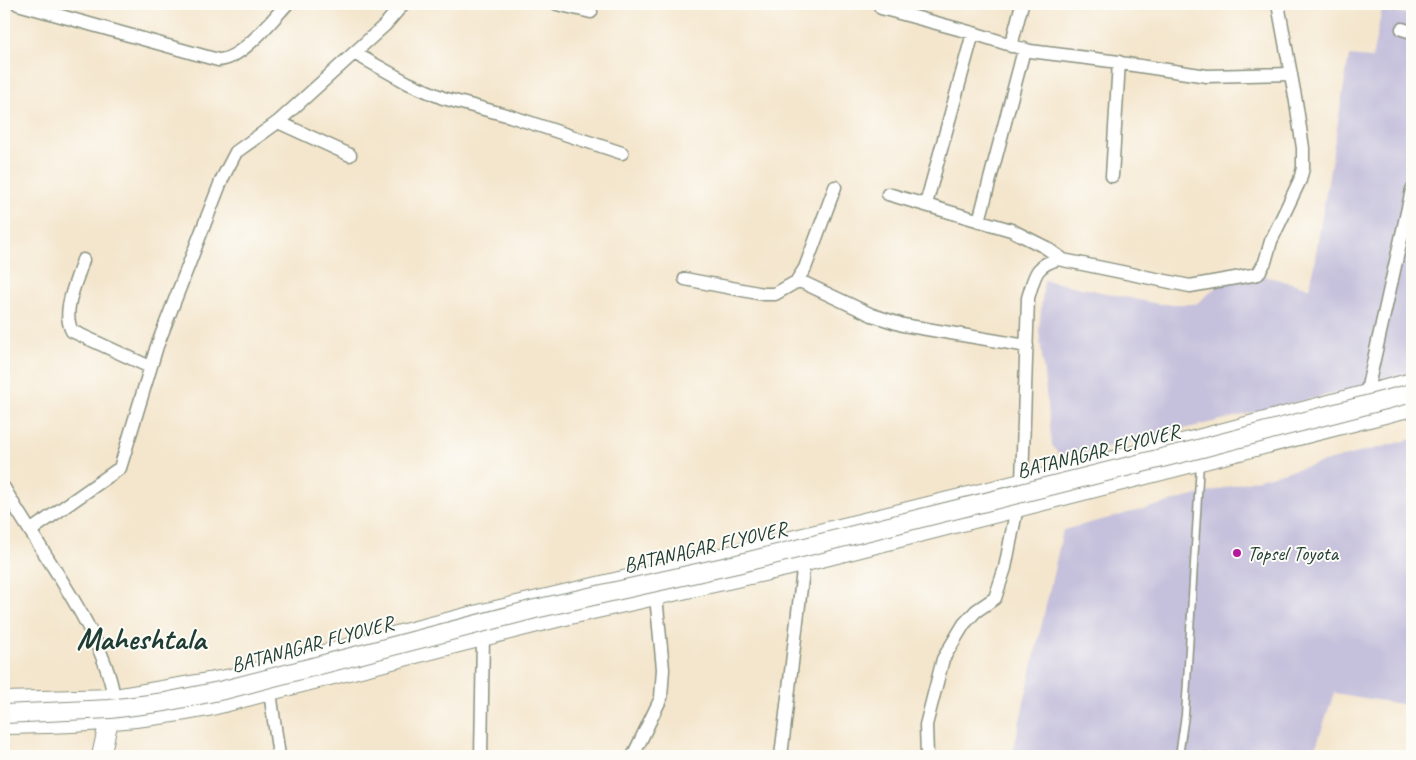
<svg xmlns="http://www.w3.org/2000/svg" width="1416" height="760" font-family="Caveat,sans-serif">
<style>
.industrial{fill:#c5c0db}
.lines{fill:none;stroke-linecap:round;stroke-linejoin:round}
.lane-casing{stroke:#8a9280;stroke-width:9}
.street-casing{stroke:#8a9280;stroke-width:15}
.secondary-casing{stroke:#8a9280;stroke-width:20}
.lane{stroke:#fff;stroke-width:6}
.street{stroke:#fff;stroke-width:12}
.secondary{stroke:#fff;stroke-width:18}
.secondary-bridge-casing{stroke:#8a9280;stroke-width:20;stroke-linecap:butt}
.secondary-bridge{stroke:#fff;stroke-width:18}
.poi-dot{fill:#b5179e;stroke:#fdfcf7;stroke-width:2}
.labels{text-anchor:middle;stroke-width:4;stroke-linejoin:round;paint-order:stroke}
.street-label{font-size:21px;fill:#1f3d34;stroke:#fdfcf7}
.poi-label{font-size:21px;fill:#1f3d34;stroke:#fdfcf7;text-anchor:start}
.town-label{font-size:31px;font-weight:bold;fill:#1f3d34;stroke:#fdfcf7}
</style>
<rect width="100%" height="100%" fill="#fdfcf7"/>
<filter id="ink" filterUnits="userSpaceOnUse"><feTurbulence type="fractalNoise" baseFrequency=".02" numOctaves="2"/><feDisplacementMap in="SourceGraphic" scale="10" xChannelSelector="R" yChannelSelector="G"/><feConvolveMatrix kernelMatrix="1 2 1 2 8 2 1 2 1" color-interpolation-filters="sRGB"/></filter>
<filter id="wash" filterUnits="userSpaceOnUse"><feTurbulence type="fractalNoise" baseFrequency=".0096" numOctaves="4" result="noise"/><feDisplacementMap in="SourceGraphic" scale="20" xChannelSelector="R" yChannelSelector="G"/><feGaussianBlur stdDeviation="1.12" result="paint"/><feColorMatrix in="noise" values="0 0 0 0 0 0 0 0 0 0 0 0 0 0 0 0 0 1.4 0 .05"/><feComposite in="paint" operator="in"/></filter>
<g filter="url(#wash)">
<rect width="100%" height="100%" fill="#f4e6cd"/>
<path class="industrial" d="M1382,9L1412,15V375L1061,458L1052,445L1039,330L1044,280L1158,304H1196L1239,269L1310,288L1349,56L1372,58Z
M1412,439V706L1334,693L1313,756H1012L1063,530Z"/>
</g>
<g filter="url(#ink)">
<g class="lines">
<defs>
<path id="lane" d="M1179,755L1207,756
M1179,756L1185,715L1200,463"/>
<path id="street" d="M18,4L218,60C241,60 272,20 287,4
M557,4L591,12
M879,4L881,8L973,33L1030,51L1119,62L1112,176
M1402,29L1412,32
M1011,46L1022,4
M354,53L408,83L443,98L510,116L622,153
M1120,63L1207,76L1291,74
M278,122L350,155
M888,194L1011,230L1045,247L1062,259
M926,204L973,33
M979,221L1024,50
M83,260C77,281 61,311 72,331L150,367
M685,279L763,294H775L796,282H802L872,315L903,325L1027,346
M796,282L805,268L835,187
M1366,395L1412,190
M4,488C37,547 105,633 114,698
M30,531L120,468L157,346L222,179L236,152L278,122L385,25L403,4
M270,692L279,756
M481,756L483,637
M633,756L661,698L663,669L656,596
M781,756L804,562
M927,756L926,725L943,659L964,624L976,611L995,598L1005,568L1022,482L1028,298C1035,276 1034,266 1058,259L1190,286L1258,274L1265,262L1271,241L1300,180L1303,168V148L1296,102L1278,4"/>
<path id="secondary" d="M4,701L114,698L231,678L470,616L751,550L1194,440L1412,382
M4,725C75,724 138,721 208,707L561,617L786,567L1412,407
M101,756L111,711"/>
</defs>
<use href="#lane" class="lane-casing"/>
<use href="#street" class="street-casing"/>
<use href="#secondary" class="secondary-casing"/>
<use href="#lane" class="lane"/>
<use href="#street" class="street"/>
<use href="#secondary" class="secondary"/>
<defs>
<path id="secondary-bridge" d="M4,714L110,709L165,702L224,690L535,609L737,564L1202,448L1412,393"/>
</defs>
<use href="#secondary-bridge" class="secondary-bridge-casing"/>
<use href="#secondary-bridge" class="secondary-bridge"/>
</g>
</g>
<circle class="poi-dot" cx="1237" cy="553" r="5"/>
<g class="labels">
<g class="street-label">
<text transform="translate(1098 451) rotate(-14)" y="7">BATANAGAR FLYOVER</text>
<text transform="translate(705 547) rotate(-13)" y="7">BATANAGAR FLYOVER</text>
<text transform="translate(312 644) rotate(-15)" y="7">BATANAGAR FLYOVER</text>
</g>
<g class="poi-label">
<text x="1247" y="560">Topsel Toyota</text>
</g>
<g class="town-label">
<text x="141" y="649">Maheshtala</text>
</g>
</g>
<rect width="1416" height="760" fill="none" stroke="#fdfcf7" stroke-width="20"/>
</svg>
